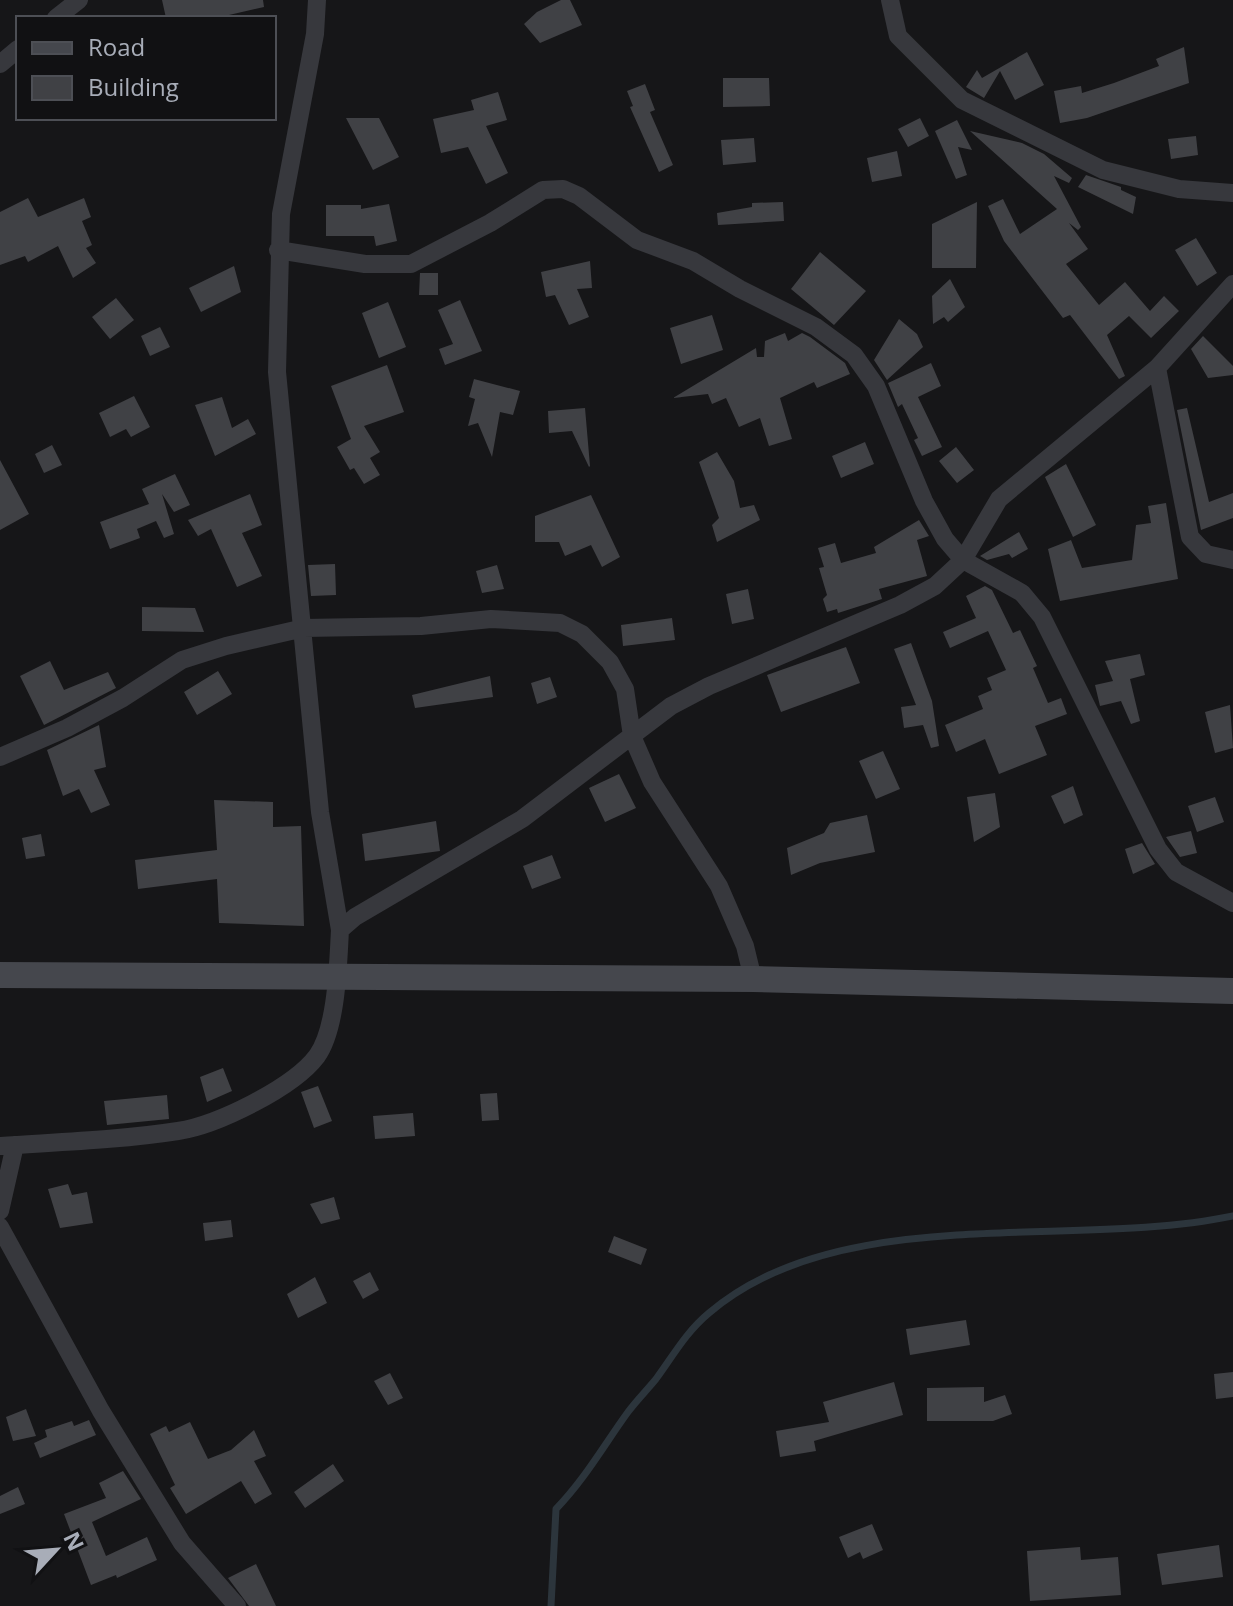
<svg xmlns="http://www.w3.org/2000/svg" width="1233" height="1606" font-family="'Open Sans',sans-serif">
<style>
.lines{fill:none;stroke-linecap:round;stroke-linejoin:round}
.stream{stroke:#2c353c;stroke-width:7}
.building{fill:#404145}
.minor{stroke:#37383d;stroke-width:18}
.secondary{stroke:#45474d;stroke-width:26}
</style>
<rect width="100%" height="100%" fill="#161618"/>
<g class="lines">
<path class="stream" d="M551,1606L556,1509C585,1479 604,1445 628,1412C637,1400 647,1390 656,1379C673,1356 686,1332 709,1313C841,1200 1072,1250 1233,1216"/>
</g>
<path class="building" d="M162,0H263L264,7L216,18H166Z
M561,0H570L582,25L540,43L524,24L537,12Z
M1184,47L1189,83L1087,118L1060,123L1054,91L1081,86L1082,93L1114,83L1159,66L1156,59Z
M1027,52L1044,85L1015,100L1000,71L984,98L966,87L977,70L982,78Z
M723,78H769L770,106L723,107Z
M645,84L655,110L650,112L673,165L659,172L630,107L633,106L627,91Z
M498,92L507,120L486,126L508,173L486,184L468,147L441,153L433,119L474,110L471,100Z
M346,118H379L399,157L373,170Z
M920,118L929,136L908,147L898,129Z
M957,120L972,150L958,147L967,175L956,179L935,131Z
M970,131L1022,143L1044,154L1072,178L1069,183L1054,176L1081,227L1078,230L1069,223L1088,249L1066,264L1099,305L1125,282L1150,311L1164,296L1179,311L1151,338L1129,316L1107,335L1125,376L1119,379L1070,315L1063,318L1004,241L988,206L1003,199L1020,234L1057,209Z
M1196,136L1198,155L1171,159L1168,139Z
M754,138L756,162L723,165L721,140Z
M897,151L902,176L872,182L867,158Z
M1086,175L1121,187V190L1136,197L1133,214L1078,187Z
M28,198L38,217L84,198L91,217L82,221L92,245L86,248L96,263L73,278L58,246L28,262L25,256L0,265V212Z
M783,202L784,221L718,225L717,213L752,207V203Z
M977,202L976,268H932V224Z
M389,204L397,241L376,246L374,236H326V205H361V209Z
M1196,238L1217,273L1197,286L1175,250Z
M820,252L866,291L834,325L791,289Z
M590,261L592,288L577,289L589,317L569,325L555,295L546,297L541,272Z
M234,266L241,292L201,312L189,288Z
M420,273H438V295H419Z
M950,279L965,307L948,322L944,317L933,324L932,296Z
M116,298L134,320L110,339L92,317Z
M460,300L482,351L445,365L439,349L453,344L438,310Z
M388,302L406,347L379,358L362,313Z
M712,315L723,350L681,364L670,328Z
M899,319L917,334L923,347L887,380L874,360Z
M160,327L170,347L150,356L141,336Z
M785,333L788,341L802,333L810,337L845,363L850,374L817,388L814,382L780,398L792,439L769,446L760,418L739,427L726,398L712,404L708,394L673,398L756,348L757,357H764L765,341Z
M1203,336L1233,366V375L1208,378L1191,349Z
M931,363L941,386L918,397L942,447L922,456L914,440L918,438L902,404L898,407L888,383Z
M387,365L404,412L364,426L380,452L370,458L380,475L364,484L354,468L350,470L337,447L351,439L331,386Z
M474,379L520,391L513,415L500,412L492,457L478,423L468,426L475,399L469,397Z
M134,396L150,427L131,437L126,429L110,437L99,413Z
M222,397L232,428L248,419L256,434L215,456L195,405Z
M585,408L590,466L589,467L572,431L549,433L548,411Z
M1187,408L1209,502L1233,493V518L1201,530L1177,410Z
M865,442L874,464L841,478L832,456Z
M52,445L62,465L44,473L35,454Z
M956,447L974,470L957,483L939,461Z
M717,452L734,481L740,508L754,505L760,520L717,542L712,525L719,518L699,462Z
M0,460L29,514L0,530Z
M1066,464L1096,525L1073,537L1045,477Z
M175,474L190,505L174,512L162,494L174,534L164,538L156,521L137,529L140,538L110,549L100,522L149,504L142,489Z
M250,494L262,525L242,533L262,576L237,587L211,529L198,536L188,520Z
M591,495L620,557L602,567L591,545L565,556L559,542H535V516Z
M1166,503L1178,579L1060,601L1048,549L1071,540L1082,568L1132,560L1136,525L1151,523L1148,506Z
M919,520L929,536L917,540L927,576L879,589L882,599L838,613L837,609L827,612L823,599L827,595L819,568L824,567L818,548L835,543L841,563L876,553L874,547Z
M1019,532L1028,549L1012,558L1009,554L987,560L980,556Z
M335,564L336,595L311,596L308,565Z
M497,565L504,589L482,593L476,571Z
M985,586L992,590L1013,633L1020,630L1037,666L1033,668L1048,703L1061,698L1067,714L1035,726L1047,755L999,774L985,739L956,752L945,725L983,709L978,696L992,690L987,678L1006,670L988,631L950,648L943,632L976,618L966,596Z
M748,589L754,619L732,624L726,594Z
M142,607L195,608L204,632L142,631Z
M672,618L675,640L623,646L621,625Z
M911,643L932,701L939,746L931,748L923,725L904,728L901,707L916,705L894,649Z
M846,647L860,683L781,712L767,675Z
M1140,654L1145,675L1130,679L1140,721L1131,724L1121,701L1100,706L1095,685L1113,681L1105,661Z
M50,661L64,690L108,672L116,688L44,725L20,676Z
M218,671L232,694L197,715L184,692Z
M490,676L493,697L415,708L412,695Z
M550,677L557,697L537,704L531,683Z
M1230,705L1233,748L1215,753L1205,712Z
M99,725L106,767L94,770L110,805L91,813L79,789L63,796L47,750Z
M883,751L900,789L876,799L859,761Z
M619,774L636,808L605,822L589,788Z
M1073,786L1083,815L1064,824L1051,796Z
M995,793L1000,827L974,842L967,797Z
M1215,797L1224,822L1197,832L1188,806Z
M214,800L273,802V827L301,826L304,926L219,923L217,879L138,889L135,860L217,850Z
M867,815L875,852L820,863L791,875L787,848L824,833L830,823Z
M436,821L440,851L365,861L362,834Z
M1191,831L1197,853L1180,857L1166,837Z
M41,834L45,856L26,859L22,838Z
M1142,843L1155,864L1133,874L1125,849Z
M552,855L561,878L532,889L523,866Z
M223,1068L232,1091L207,1102L200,1077Z
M318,1086L332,1121L314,1128L301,1092Z
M497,1093L499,1120L482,1121L480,1094Z
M167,1095L169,1119L107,1125L104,1101Z
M413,1113L415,1136L375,1139L373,1116Z
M68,1184L72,1195L87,1192L93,1223L60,1228L48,1189Z
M334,1197L340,1219L321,1224L310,1204Z
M231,1220L233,1237L205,1241L203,1223Z
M614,1236L647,1249L641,1265L608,1252Z
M370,1272L379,1290L363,1299L353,1281Z
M315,1277L327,1303L298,1318L287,1294Z
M966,1320L970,1345L910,1355L906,1329Z
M1233,1372V1397L1216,1399L1214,1374Z
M390,1373L403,1398L388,1405L374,1381Z
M894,1382L903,1415L814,1441L816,1451L780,1457L776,1431L829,1422L823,1402Z
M984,1387V1402L1005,1395L1012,1414L993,1421H927V1388Z
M26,1409L36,1436L13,1441L6,1417Z
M89,1420L96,1435L40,1458L34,1443L47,1437L45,1430L72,1421L74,1426Z
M190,1422L208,1459L231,1450L254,1430L266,1456L254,1461L272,1494L255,1504L241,1481L186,1514L170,1488L175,1485L150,1434L166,1426L169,1432Z
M333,1464L344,1481L305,1508L294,1492Z
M123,1471L141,1499L92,1522L106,1556L147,1537L157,1560L117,1578L116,1575L91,1585L64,1514L106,1498L99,1483Z
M18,1487L25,1504L0,1514V1496Z
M872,1524L883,1550L863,1559L860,1552L848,1558L839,1537Z
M1219,1545L1223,1577L1162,1585L1157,1554Z
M1080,1547L1081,1560L1118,1557L1121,1595L1030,1601L1027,1551Z
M256,1564L276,1606H249L228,1578Z"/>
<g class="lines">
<path class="minor" d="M317,0L315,34L281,214L277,372L320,812L340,930
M890,0L898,36L962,100L1103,170L1179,189L1233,193
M56,18L79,0
M0,64L18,49
M278,250L365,264H411L490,223L543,190L563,189L579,196L637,240L693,261L740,289L816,327L854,355L876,386L924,501L945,539L963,560L1022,593L1042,617L1158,849L1176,872L1233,903
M1157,368L1190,537L1206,554L1233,560
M0,757L67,728L123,698L182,660L226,646L304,628L421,626L491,619L560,623L582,634L610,662L625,689L632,736L652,782L719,886L745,946L753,979
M0,1146C59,1142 120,1140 178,1131C217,1125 293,1088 317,1056C337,1028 338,964 340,930L355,917L522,819L671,706L709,686L900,605L935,586L963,560L999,499L1157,368L1233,284
M0,1211L15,1145
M0,1227L101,1411L182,1543L237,1606"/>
<path class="secondary" d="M0,975L753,979L1233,991"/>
</g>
<rect x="16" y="16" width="260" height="104" fill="#111113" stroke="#4d4f55" stroke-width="2"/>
<rect x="32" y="42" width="40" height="12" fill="#45474d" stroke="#4d4f55" stroke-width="2"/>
<text x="88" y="56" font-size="24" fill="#a8adb8">Road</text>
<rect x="32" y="76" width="40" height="24" fill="#404145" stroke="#4d4f55" stroke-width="2"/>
<text x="88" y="96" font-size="24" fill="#a8adb8">Building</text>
<g transform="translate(56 1550) rotate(64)" stroke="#111113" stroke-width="6" paint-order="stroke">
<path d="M0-6L14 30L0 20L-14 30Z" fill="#a8adb8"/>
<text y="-12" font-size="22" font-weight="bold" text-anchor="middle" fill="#a8adb8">N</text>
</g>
</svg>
